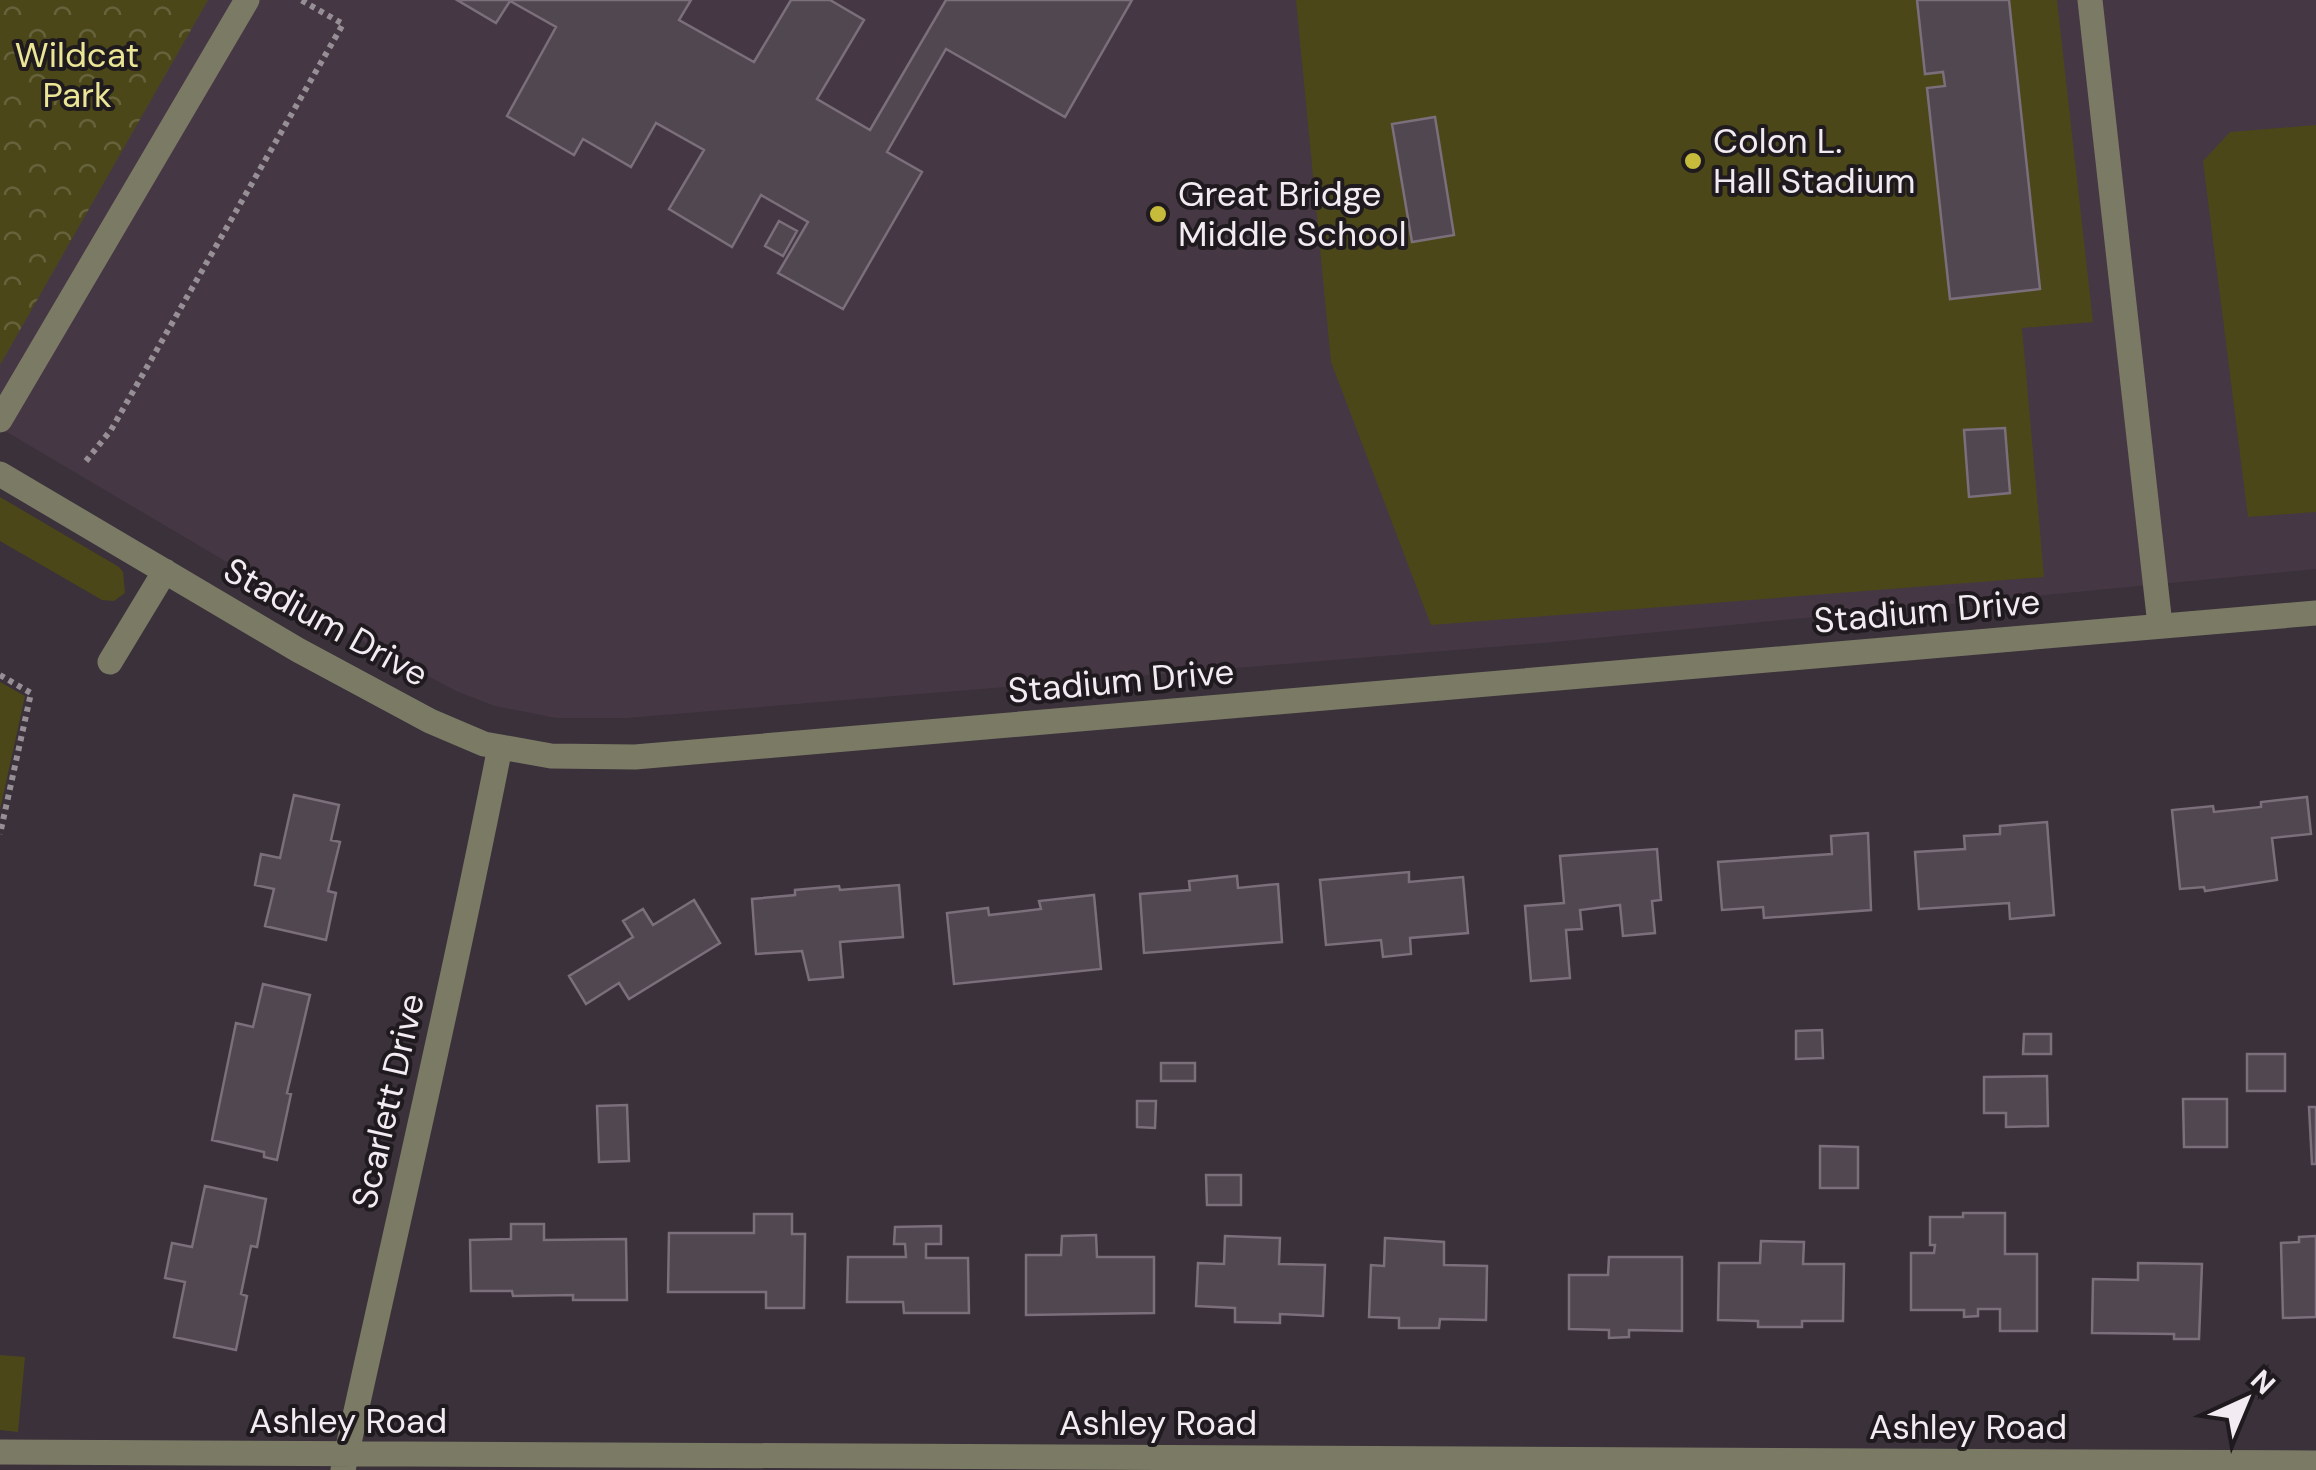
<svg xmlns="http://www.w3.org/2000/svg" width="2316" height="1470" font-family="'DM Sans',sans-serif">
<style>
.built{fill:#463745}
.green{fill:#4c4719}
.park{fill:url(#park-crowns)}
.building{fill:#514750;stroke:#7a6f7a;stroke-width:2.5}
.lines{fill:none;stroke-linecap:round;stroke-linejoin:round}
.path{stroke:#978f96;stroke-width:6;stroke-dasharray:5 5;stroke-linecap:butt}
.minor{stroke:#7b7a65;stroke-width:25}
.poi-dot{fill:#c7bb3c;stroke:#1f1a1e;stroke-width:4}
.labels{text-anchor:middle;stroke-width:8;stroke-linejoin:round;paint-order:stroke}
.park-label{font-size:35px;fill:#ebe596;stroke:#1f1a1e}
.poi-label{font-size:35px;fill:#f2ebf1;stroke:#1f1a1e;text-anchor:start}
.street-label{font-size:35px;fill:#f2ebf1;stroke:#1f1a1e}
</style>
<defs>
<pattern id="park-crowns" width="20" height="18" patternUnits="userSpaceOnUse" patternTransform="scale(2.5)"><rect width="20" height="18" fill="#4c4719"/><path d="M2 6a3 3 0 1 1 6 0M12 15a3 3 0 1 1 6 0" fill="none" stroke="#66623b"/></pattern>
</defs>
<rect width="100%" height="100%" fill="#3a313a"/>
<path class="built" d="M0,0H2316V569L1554,642L626,718H556L495,706L456,691L335,626L0,428Z"/>
<path class="green" d="M1296,0H2057L2093,322L2022,328L2044,577L1431,625L1331,362Z
M2316,125V512L2248,517L2203,161L2230,132Z
M0,497L119,567L123,572L125,593L114,601L102,600L0,541Z
M0,682L25,696L0,810Z
M0,1355L25,1357L18,1432L0,1430Z"/>
<path class="park" d="M0,0H208L0,365Z"/>
<path class="building" d="M457,0H691L679,20L754,62L791,0H830L864,20L817,99L870,130L946,0H1132L1065,117L946,49L887,152L922,172L843,309L778,273L808,222L761,195L732,247L669,209L704,150L656,123L631,167L583,139L574,155L507,116L556,27L510,1L496,23Z
M1917,0H2009L2040,289L1950,299L1927,88L1945,86L1943,72L1925,74Z
M1435,117L1454,235L1412,242L1392,124Z
M779,221L797,231L783,256L765,246Z
M2005,428L2010,493L1969,497L1964,430Z
M294,795L339,805L331,840L340,842L328,891L336,893L326,940L265,926L274,889L255,885L261,854L280,858Z
M2307,797L2311,834L2272,838L2277,880L2205,891L2204,887L2180,889L2172,810L2213,806L2214,812L2261,807V802Z
M2047,822L2054,915L2010,919L2009,903L1919,909L1915,852L1965,849L1964,836L2000,834V826Z
M1868,833L1871,910L1764,918L1763,907L1722,910L1718,862L1832,854L1831,836Z
M1657,849L1661,900L1652,901L1655,933L1623,936L1620,905L1580,910L1582,929L1566,930L1570,978L1531,981L1525,906L1564,903L1560,856Z
M1409,872V882L1463,877L1468,933L1410,938L1411,954L1383,957L1381,940L1326,945L1320,880Z
M1237,876L1238,888L1278,884L1282,942L1144,953L1140,894L1190,890L1189,881Z
M899,885L903,937L840,942L843,977L809,980L802,951L756,954L752,899L795,895V890L839,886L840,890Z
M1094,895L1101,969L954,984L947,913L988,908L989,915L1041,909L1039,901Z
M694,900L720,943L629,999L619,983L586,1004L569,976L633,937L623,921L643,909L653,925Z
M263,984L310,995L287,1093L291,1094L277,1160L264,1157V1152L212,1140L236,1023L253,1027Z
M1822,1030L1823,1058L1796,1059V1031Z
M2024,1034H2051V1054H2023Z
M2247,1054H2285V1091H2247Z
M1161,1063H1195V1081H1161Z
M2047,1076L2048,1126L2006,1127V1113H1984V1077Z
M2183,1099H2227V1147H2184Z
M1137,1101H1156L1155,1128L1137,1127Z
M627,1105L629,1161L599,1162L597,1106Z
M2309,1107H2316V1164H2312Z
M1820,1146L1858,1147V1188H1820Z
M1206,1175H1241V1205H1207Z
M205,1186L266,1199L257,1247L251,1246L241,1294L247,1296L236,1350L174,1337L185,1282L165,1278L172,1243L192,1247Z
M1963,1213H2005V1254H2037V1331H2000V1309H1978V1316L1964,1317V1310H1911V1253H1934L1935,1245H1930V1217H1963Z
M754,1214H792V1234H805L804,1308H766V1292H668L669,1233H754Z
M511,1224H544V1240L626,1239L627,1300H573V1295L513,1296L512,1291H471L470,1240L511,1239Z
M941,1226V1244H926V1258H968L969,1313H904L903,1302H847L848,1257H906L905,1244H894L895,1227Z
M1096,1235L1097,1257H1154V1313L1026,1315V1255H1061L1062,1236Z
M1225,1236L1280,1238L1279,1264L1325,1265L1323,1316L1280,1314V1323L1235,1322V1308L1196,1306L1198,1263L1224,1264Z
M2316,1236V1317L2283,1318L2281,1243L2299,1242V1237Z
M1385,1238L1444,1242V1265L1487,1266L1486,1320L1440,1319L1439,1328H1399V1318L1369,1317L1371,1265L1384,1266Z
M1761,1241L1804,1242L1803,1264H1844L1843,1321H1802V1327H1758V1321L1718,1320L1719,1263H1760Z
M1609,1257H1682V1331L1629,1330V1337L1609,1338V1330L1569,1329V1275H1608Z
M2138,1263L2202,1264L2199,1339H2174V1334L2092,1333L2093,1279L2138,1280Z"/>
<g class="lines">
<path class="path" d="M86,461L111,430L343,24L301,0
M0,675L31,693L0,834"/>
<path class="minor" d="M2090,0L2160,625
M0,420L247,0
M0,474L298,650L430,721L484,744L551,756L635,757L2316,613
M110,662L165,571
M0,1452L2316,1463
M343,1470C396,1229 452,989 500,747"/>
</g>
<g class="poi-dot">
<circle cx="1693" cy="161" r="10"/>
<circle cx="1158" cy="214" r="10"/>
</g>
<g class="labels">
<g class="park-label">
<text x="77" y="67">Wildcat<tspan x="77" dy="40">Park</tspan></text>
</g>
<g class="poi-label">
<text x="1713" y="153">Colon L.<tspan x="1713" dy="40">Hall Stadium</tspan></text>
<text x="1178" y="206">Great Bridge<tspan x="1178" dy="40">Middle School</tspan></text>
</g>
<g class="street-label">
<text transform="translate(1927 611) rotate(-5)" y="12">Stadium Drive</text>
<text transform="translate(326 622) rotate(29)" y="12">Stadium Drive</text>
<text transform="translate(1121 681) rotate(-5)" y="12">Stadium Drive</text>
<text transform="translate(388 1101) rotate(-77)" y="12">Scarlett Drive</text>
<text x="348" y="1433">Ashley Road</text>
<text x="1158" y="1435">Ashley Road</text>
<text x="1968" y="1439">Ashley Road</text>
</g>
</g>
<g transform="translate(2246 1400) rotate(44)" stroke="#1f1a1e" stroke-width="8" paint-order="stroke">
<path d="M0-8L18 38L0 25L-18 38Z" fill="#f2ebf1"/>
<text y="-15" font-size="28" font-weight="bold" text-anchor="middle" fill="#f2ebf1">N</text>
</g>
</svg>
